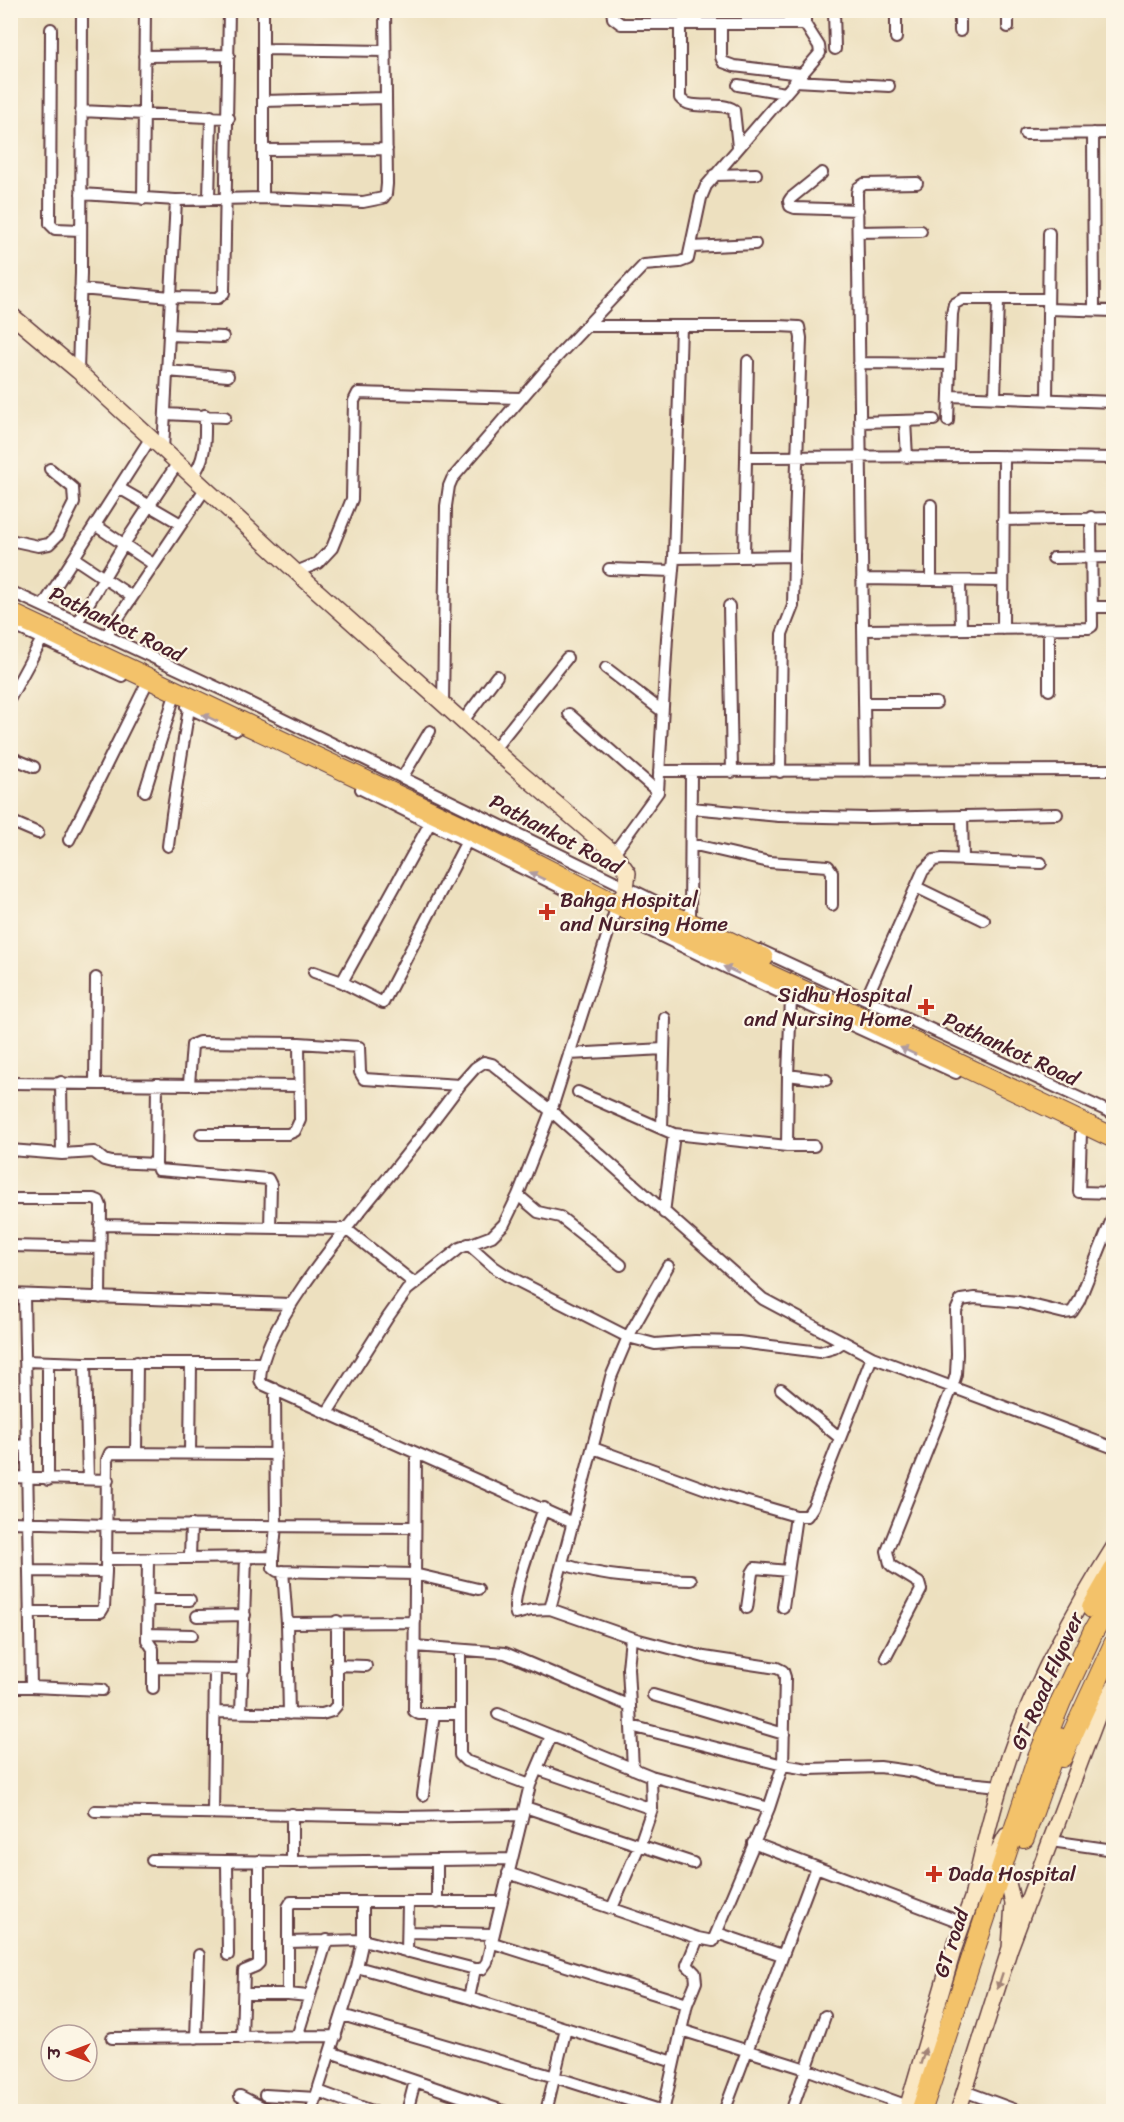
<svg xmlns="http://www.w3.org/2000/svg" width="1124" height="2122" font-family="Sriracha,'Playpen Sans Deva',sans-serif">
<style>
.lines{fill:none;stroke-linecap:round;stroke-linejoin:round}
.street-casing{stroke:#623c41;stroke-width:14}
.secondary-casing{stroke:#623c41;stroke-width:18}
.highway-casing{stroke:#623c41;stroke-width:22}
.street{stroke:#fff;stroke-width:10}
.secondary{stroke:#fae7c3;stroke-width:15}
.highway{stroke:#f3c26a;stroke-width:20}
.oneway{fill:#ae9aa0}
.oneway2{fill:#a28377}
.poi-dot{fill:#c8321e;stroke:#fcf5e5;stroke-width:2}
.labels{text-anchor:middle;stroke-width:4.5;stroke-linejoin:round;paint-order:stroke}
.street-label{font-size:21px;fill:#4a1f2b;stroke:#fcf5e5}
.poi-label{font-size:21px;fill:#4a1f2b;stroke:#fcf5e5;text-anchor:start}
</style>
<rect width="100%" height="100%" fill="#fcf5e5"/>
<filter id="ink" filterUnits="userSpaceOnUse"><feTurbulence type="fractalNoise" baseFrequency=".0167" numOctaves="2"/><feDisplacementMap in="SourceGraphic" scale="12" xChannelSelector="R" yChannelSelector="G"/><feConvolveMatrix kernelMatrix="1 2 1 2 8 2 1 2 1" color-interpolation-filters="sRGB"/></filter>
<filter id="wash" filterUnits="userSpaceOnUse"><feTurbulence type="fractalNoise" baseFrequency=".008" numOctaves="4" result="noise"/><feDisplacementMap in="SourceGraphic" scale="24" xChannelSelector="R" yChannelSelector="G"/><feGaussianBlur stdDeviation="1.35" result="paint"/><feColorMatrix in="noise" values="0 0 0 0 0 0 0 0 0 0 0 0 0 0 0 0 0 1.4 0 .05"/><feComposite in="paint" operator="in"/></filter>
<g filter="url(#wash)">
<rect width="100%" height="100%" fill="#ede0bf"/>
</g>
<g filter="url(#ink)">
<g class="lines">
<defs>
<path id="street" d="M834,10L835,49
M896,10V38
M680,24V98C691,112 719,100 734,110L738,147
M690,24V10
M805,24V10
M721,25V57L723,62L734,66L801,74
M1008,27V10
M51,29L50,224L55,229L81,230
M960,31V10
M263,49L385,51
M144,56L229,55
M795,81L889,86
M738,85L785,93
M263,101L385,98
M81,111L229,118
M1093,133L1094,310
M1025,134L1114,133
M263,150L387,149
M822,173L791,198L789,201L790,206L795,208L858,210
M714,175L756,174
M81,194L176,200L263,198L363,202L383,198L386,194L387,184L385,10
M263,198V10
M143,199L145,10
M209,199L211,116
M858,232L921,231
M692,247L755,244
M80,289L171,297L218,298L224,293L229,10
M1048,309L1114,311
M586,326H779L799,327L801,338L794,556L674,558
M169,335L223,337
M859,363L950,364
M78,371L81,273L82,10
M167,371L228,376
M949,396L1114,402
M995,396L998,300
M1047,399L1049,233
M165,414L225,417
M905,421L907,457
M948,421L952,314L954,304L963,299H1048
M860,422L934,420
M163,450L176,200
M746,457L992,456L1114,458
M192,477C207,458 205,438 205,415
M119,488L181,524
M931,505V580
M1003,520L1114,518
M95,525L153,564
M10,540L38,546L49,544L58,535L74,503L73,488L50,469
M744,557L748,361
M74,558L131,596
M1053,558L1114,557
M609,569L673,571
M296,572L318,563L332,548L352,499L354,401L358,393L521,398
M862,579L1003,581
M960,581L961,629
M10,591L227,692L659,903
M43,606L150,439
M729,606L732,772
M1093,607H1114
M78,621L124,544L177,464
M16,627L122,676
M1003,629L1004,456
M1049,629V690
M863,630L1089,628L1092,626L1091,517
M106,636L205,489
M606,668L662,711
M10,698L42,639
M864,703H936
M443,704L446,506L449,486L452,479L556,358L644,265L680,262L688,259L701,198L706,186L820,53L819,46L805,24H621L613,18L612,10
M187,707L236,730
M569,714L658,792
M463,721L497,676
M494,749L567,658
M10,757L34,767
M659,771L1114,770
M865,771L857,193L858,188L864,184L917,183
M780,772L782,634L793,606L794,556
M402,778L430,731
M361,789L576,895
M145,791L173,701
M691,808L779,816L868,818L1057,814
M962,816L963,859
M10,821L38,833
M69,840L145,687
M691,844L769,862L828,866L832,872V905
M168,846L172,814L189,708
M614,853L658,792L667,638L674,558L681,326
M916,887L984,920
M690,923L691,771
M644,928L731,970L956,1073
M760,950L1114,1114
M314,972L342,982L383,1003L467,841
M342,982L430,823
M866,999L923,871L934,860L943,859L1041,863
M569,1054L664,1049
M788,1075L826,1080
M61,1082L62,1154
M10,1083L299,1086
M95,1083L96,978
M157,1084L156,1164L158,1170L268,1179L271,1185L270,1228
M189,1084L192,1045L199,1042L299,1043L359,1047L360,1072L364,1079L460,1085
M578,1092L674,1134L787,1146L788,1075L791,998
M662,1129L665,1018
M1081,1132L1079,1192L1114,1193
M201,1134H288L295,1131L300,1120L299,1043
M787,1146H814
M10,1150L62,1154L94,1152L104,1160L112,1162L156,1164
M518,1195L538,1212L560,1217L621,1265
M10,1199H94L99,1201L101,1206L100,1298
M664,1213L674,1134
M100,1225L346,1229L414,1283
M468,1244L494,1267L506,1275L628,1337L655,1344L695,1341L739,1342L820,1352L834,1348L843,1342
M10,1246L100,1248
M10,1294L291,1304
M24,1295L29,1571
M25,1361L85,1363H262
M48,1362V1480
M85,1363L88,1479
M781,1389L840,1438
M327,1413L388,1317L407,1290L460,1248L492,1236L504,1224L518,1195L551,1111L617,905
M10,1445L27,1446
M593,1448L720,1494L796,1516H807L813,1507L872,1357
M136,1453L137,1362
M416,1453L414,1711L419,1714H460
M190,1454L191,1363
M10,1477L108,1480
M544,1508C537,1529 509,1597 516,1614L531,1610L550,1609
M10,1522L107,1525L415,1527
M573,1523L262,1384L260,1380C260,1325 362,1210 398,1165C419,1139 440,1112 460,1085L475,1068L484,1062L492,1064L551,1111L763,1299L872,1357L1114,1448
M273,1557L276,1526L275,1389
M190,1558L191,1525
M106,1559L273,1557V1568L277,1571L414,1574L478,1589
M148,1559L147,1640L153,1649V1688
M563,1564C604,1578 647,1579 691,1580
M283,1571L287,1623L289,1714
M147,1600H190
M783,1607L796,1516
M747,1608L752,1573L755,1568L788,1571
M29,1612H101L104,1607L106,1572
M197,1616L245,1615
M287,1623L415,1622
M147,1634L192,1635
M415,1646L505,1653L630,1706L633,1769
M460,1650V1755L466,1761L530,1785
M886,1657L921,1590L919,1583L893,1567L890,1564L887,1551L952,1388L956,1374L957,1354L956,1311L961,1300L975,1298L1019,1302L1064,1313L1072,1312L1079,1301L1114,1214
M336,1665L366,1666
M154,1668L244,1669
M10,1687H31L29,1571L106,1572L107,1460L110,1453L276,1454
M31,1687L102,1690
M653,1695L784,1734
M630,1706L628,1668L631,1638
M214,1712L322,1714L332,1711L337,1705V1621
M241,1713L246,1557
M498,1714L651,1776L769,1808
M631,1726L783,1765L808,1769L880,1767L916,1772L935,1780L1000,1786
M537,1769L652,1809
M423,1795L434,1714
M525,1807L693,1863
M95,1811L401,1817L522,1815
M213,1813L215,1669
M1051,1841L1114,1850
M753,1843L963,1923
M152,1860L292,1862L511,1859
M437,1860V1903
M227,1862L228,1955
M292,1862V1814
M508,1873L698,1938L713,1941L769,1808L783,1765L785,1677L783,1671L777,1668L704,1657L639,1640L550,1609L611,1377L628,1337L668,1266
M612,1908L640,1844L652,1809L651,1776
M408,1932L492,1934
M717,1933L782,1955
M288,1942L363,1940L475,1969H482L487,1962L530,1785L551,1736
M490,1942L687,2004
M407,1952L408,1903
M357,1967L469,1998L674,2062
M244,1994H288L308,1996
M288,1994V1907L291,1902H500
M469,1998L475,1969
M342,2015L555,2077L663,2111
M681,2030L806,2069L908,2106
M297,2037L327,1940
M112,2038L336,2036
M196,2038L199,1955
M242,2038L244,1971L256,1966L259,1963V1861
M330,2052L506,2112
M318,2091L375,2112
M964,2091L1021,2112
M265,2095L316,2098
M240,2096L272,2112
M311,2112L357,1967L363,1940V1903
M407,2112L415,2081
M546,2112L566,2028
M663,2112L687,2004L696,1982L695,1973L687,1965L698,1938
M724,2112L816,1867
M791,2112L825,2016"/>
<path id="secondary" d="M10,314L78,371L296,572L509,763L614,853L628,873L626,888L617,905
M972,1898C981,1856 991,1814 1004,1773C1028,1695 1070,1617 1114,1547
M1010,1948L1098,1715L1114,1687
M906,2112L954,1948L972,1898L1006,1836
M958,2112L1010,1948L1013,1903L1008,1883"/>
<path id="highway" d="M10,613L462,826L617,905L854,1014L1114,1138
M648,906L690,923L763,958
M1092,1608L1114,1570
M1062,1757L1114,1644
M1024,1838L1059,1738
M921,2112L1037,1760L1061,1701L1093,1632L1114,1596"/>
</defs>
<use href="#street" class="street-casing"/>
<use href="#secondary" class="secondary-casing"/>
<use href="#highway" class="highway-casing"/>
<use href="#street" class="street"/>
<use href="#secondary" class="secondary"/>
<use href="#highway" class="highway"/>
</g>
<defs><path id="oneway-solid" d="M-6-.8H1V-3.2L6.5 0L1 3.2V.8H-6Z" transform="scale(1.5)"/></defs>
<g class="oneway">
<use href="#oneway-solid" transform="translate(210 718) rotate(-155)"/>
<use href="#oneway-solid" transform="translate(537 876) rotate(-154)"/>
<use href="#oneway-solid" transform="translate(731 970) rotate(-155)"/>
<use href="#oneway-solid" transform="translate(908 1051) rotate(-155)"/>
</g>
<g class="oneway2">
<use href="#oneway-solid" transform="translate(1000 1981) rotate(108)"/>
<use href="#oneway-solid" transform="translate(923 2056) rotate(-73)"/>
</g>
</g>
<g class="poi-dot">
<path d="M544 903h6v6h6v6h-6v6h-6v-6h-6v-6h6z"/>
<path d="M923 998h6v6h6v6h-6v6h-6v-6h-6v-6h6z"/>
<path d="M931 1865h6v6h6v6h-6v6h-6v-6h-6v-6h6z"/>
</g>
<g class="labels">
<g class="street-label">
<text transform="translate(117 624) rotate(26)" y="7">Pathankot Road</text>
<text transform="translate(556 834) rotate(28)" y="7">Pathankot Road</text>
<text transform="translate(1011 1049) rotate(25)" y="7">Pathankot Road</text>
<text transform="translate(1047 1681) rotate(-66)" y="7">GT Road Flyover</text>
<text transform="translate(951 1943) rotate(-72)" y="7">GT road</text>
</g>
<g class="poi-label">
<text x="560" y="907">Bahga Hospital<tspan x="560" dy="24">and Nursing Home</tspan></text>
<text x="912" y="1002" text-anchor="end">Sidhu Hospital<tspan x="912" dy="24">and Nursing Home</tspan></text>
<text x="948" y="1881">Dada Hospital</text>
</g>
</g>
<rect width="1124" height="2122" fill="none" stroke="#fcf5e5" stroke-width="36"/>
<g transform="translate(69 2053) rotate(270)"><circle r="28" fill="#fcf5e5" stroke="#b59f9b" stroke-width="1.5"/>
<path d="M0-4.5L10 22L0 15L-10 22Z" fill="#c8321e"/>
<text y="-9" font-size="16" font-weight="bold" text-anchor="middle" fill="#4a1f2b">उ</text>
</g>
</svg>
